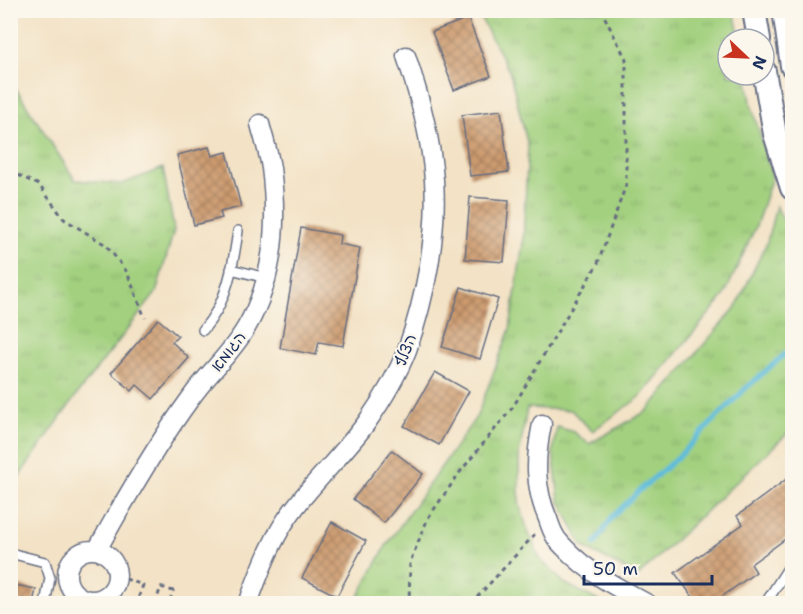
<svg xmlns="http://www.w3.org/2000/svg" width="803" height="614" font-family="'Shantell Sans','Playpen Sans Hebrew',sans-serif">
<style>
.grass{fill:url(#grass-tufts);stroke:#5e806e;stroke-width:1.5}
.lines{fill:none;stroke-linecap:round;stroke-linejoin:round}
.stream{stroke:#5ebcdc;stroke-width:5}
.building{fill:url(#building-cross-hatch)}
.service-casing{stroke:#676e82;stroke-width:12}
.minor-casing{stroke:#676e82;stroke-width:21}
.tertiary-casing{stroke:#676e82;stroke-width:26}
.path{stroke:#676e82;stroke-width:3;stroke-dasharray:4.5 4.5;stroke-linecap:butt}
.service{stroke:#fff;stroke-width:9}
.minor{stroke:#fff;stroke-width:18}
.tertiary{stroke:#fff;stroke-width:22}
.labels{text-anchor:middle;stroke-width:4.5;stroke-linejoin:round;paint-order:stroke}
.street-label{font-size:16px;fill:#1b2f5e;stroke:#fbf7ec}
</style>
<defs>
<pattern id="grass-tufts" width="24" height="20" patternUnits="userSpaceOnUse" patternTransform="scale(1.5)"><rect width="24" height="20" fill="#a2d07e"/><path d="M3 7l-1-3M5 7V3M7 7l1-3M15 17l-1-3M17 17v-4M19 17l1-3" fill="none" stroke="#8bb36f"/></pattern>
<pattern id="building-cross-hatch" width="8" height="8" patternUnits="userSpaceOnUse" patternTransform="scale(1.5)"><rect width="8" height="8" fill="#cc9a6d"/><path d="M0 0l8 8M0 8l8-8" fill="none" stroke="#a57e5d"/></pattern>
</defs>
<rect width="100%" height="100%" fill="#fbf7ec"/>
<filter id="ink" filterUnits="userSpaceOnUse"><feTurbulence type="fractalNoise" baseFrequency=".0167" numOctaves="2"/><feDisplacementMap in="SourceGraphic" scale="12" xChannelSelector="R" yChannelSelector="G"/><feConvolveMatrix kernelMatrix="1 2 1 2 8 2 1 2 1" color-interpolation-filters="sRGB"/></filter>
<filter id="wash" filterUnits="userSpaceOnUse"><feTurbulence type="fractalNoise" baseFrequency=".008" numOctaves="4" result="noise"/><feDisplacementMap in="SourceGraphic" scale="24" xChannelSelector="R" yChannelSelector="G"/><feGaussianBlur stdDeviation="1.35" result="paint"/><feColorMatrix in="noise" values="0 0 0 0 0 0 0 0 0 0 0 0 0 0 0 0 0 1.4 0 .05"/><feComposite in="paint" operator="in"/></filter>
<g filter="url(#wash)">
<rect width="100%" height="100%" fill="#f3e2c5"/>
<path class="grass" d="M477,11H734L740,39H728V75H746L752,107L772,177L756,226L724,296L640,397L592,431L571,410L527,408L519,455V503L528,531L540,559L564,583L602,603H355L386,546L477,416L510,329L523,243L528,146L510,73Z
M11,81L75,180L122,184L163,168L174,230L156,293L78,393L11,488Z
M776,206L792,235V429L638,576L583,547L559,500L553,451L557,427L574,432L589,444L647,411L736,307L767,242Z"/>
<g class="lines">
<path class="stream" d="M595,544L612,517L639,491L679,456L745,389L792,348"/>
</g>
<g id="blocks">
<path class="building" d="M468,18L491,76L454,90L432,32Z
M501,110L509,172L470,176L462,115Z
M209,147L212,156L227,152L241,207L220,212L222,218L194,225L177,155Z
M470,197L509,200L504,262L465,259Z
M301,228L340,235L339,244L360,248L343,346L319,342L316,355L280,348Z
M461,287L498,299L480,359L442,347Z
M158,319L178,336L172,342L189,358L153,399L137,385L132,391L111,373Z
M435,372L469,391L439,445L404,426Z
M392,450L423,474L384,523L353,499Z
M792,475V534L751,564L756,572L713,603H697L675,573L743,524L737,516Z
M332,522L366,541L337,596L302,578Z
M10,584L36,589L33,603H10Z"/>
</g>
</g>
<g filter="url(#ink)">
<use href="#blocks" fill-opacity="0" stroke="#676e82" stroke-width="1.5"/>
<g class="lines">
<defs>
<path id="service" d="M231,269L266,278
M203,330C208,324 213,317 217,310C230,286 234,258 238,231
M10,553L45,562L50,578L45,604
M765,604L792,562"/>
<path id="minor" d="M542,424C535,458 534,487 548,519C550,525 552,531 555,536C557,540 561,544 564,547C587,572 618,588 648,604
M67 575a25 25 0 1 1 50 0a25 25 0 1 1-50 0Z
M97,550C125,499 155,447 190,399C207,374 231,354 246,328C274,280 278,222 271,168C269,154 264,139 260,124
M248,604C257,578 267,552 281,528C303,491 341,458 367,422C381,402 398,373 407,350C425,299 438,235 434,180C431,137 420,97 406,56"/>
<path id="tertiary" d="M754,10L759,39
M784,10L792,66
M764,71L775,134L792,188"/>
</defs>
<use href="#service" class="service-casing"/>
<use href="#minor" class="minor-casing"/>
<use href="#tertiary" class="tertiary-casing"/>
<path class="path" d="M10,171L39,185L64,219L106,245L127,272L145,318
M117,576L143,585L138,599L150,604
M155,604L161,587L173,591L169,604
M185,604L187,599L196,604
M409,604L410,562L428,518L460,472L513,407L598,263L626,185V59L601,10
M471,604L535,534"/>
<use href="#service" class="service"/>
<use href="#minor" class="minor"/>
<use href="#tertiary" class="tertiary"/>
</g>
</g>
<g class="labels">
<g class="street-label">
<text transform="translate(405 350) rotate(-69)" y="6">הצלף</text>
<text transform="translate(228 351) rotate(-52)" y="6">הגומא</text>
</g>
</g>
<rect width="803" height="614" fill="none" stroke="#fbf7ec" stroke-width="36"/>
<g transform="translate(746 57) rotate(113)"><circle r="28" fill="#fbf7ec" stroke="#a1a7b3" stroke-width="1.5"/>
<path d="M0-4.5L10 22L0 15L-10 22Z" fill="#c8321e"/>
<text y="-9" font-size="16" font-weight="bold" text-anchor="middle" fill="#1b2f5e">N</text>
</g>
<path d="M584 575v9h128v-9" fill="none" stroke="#1b2f5e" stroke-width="3"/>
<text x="593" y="575" font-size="18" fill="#1b2f5e" stroke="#fbf7ec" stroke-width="4.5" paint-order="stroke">50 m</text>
</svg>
